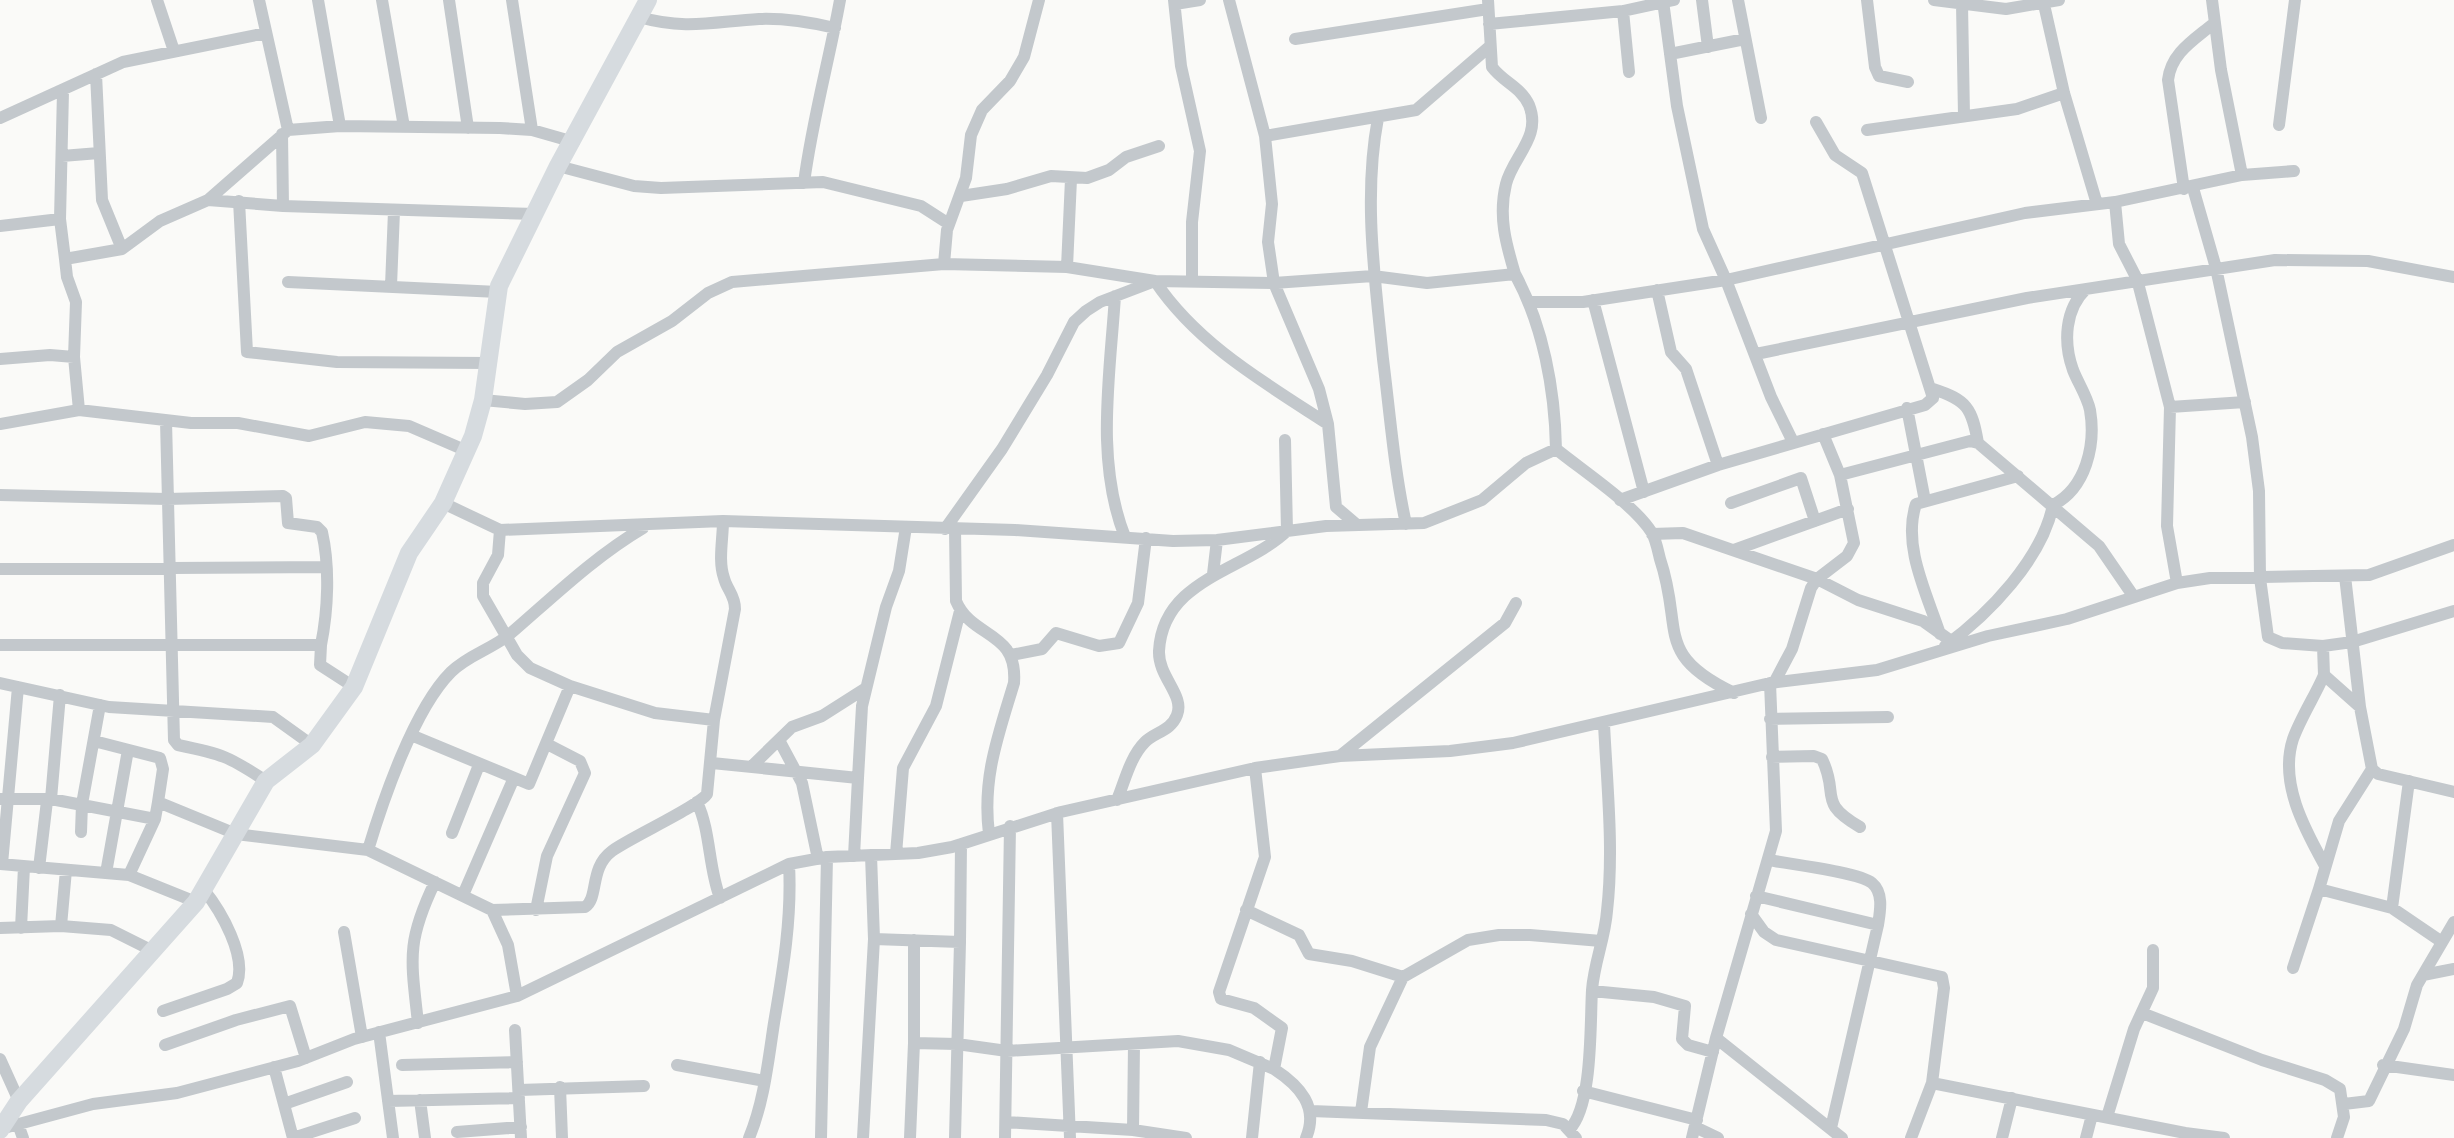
<svg xmlns="http://www.w3.org/2000/svg" width="2454" height="1138" font-family="'Asap Condensed',sans-serif">
<style>
.lines{fill:none;stroke-linecap:round;stroke-linejoin:round}
.street{stroke:#c3c8cc;stroke-width:12}
.secondary{stroke:#d6dbdf;stroke-width:18}
</style>
<rect width="100%" height="100%" fill="#fafaf8"/>
<g class="lines">
<path class="street" d="M157,0L174,51
M259,0L288,130
M318,0L340,126
M382,0L404,127
M449,0L468,128
M512,0L532,130
M1174,0L1181,66L1200,151L1192,222V280
M1229,0L1265,136L1272,204L1268,242L1274,283L1373,276L1427,283L1515,274C1543,325 1555,390 1556,449C1583,471 1635,505 1652,533C1656,540 1658,551 1660,559C1684,630 1653,654 1734,693
M1488,0L1492,67C1503,82 1521,87 1529,105C1542,137 1513,156 1506,184C1498,216 1506,244 1515,274
M1702,0L1708,47
M1738,0L1761,118
M1867,0L1875,67L1879,76L1908,82
M1934,0L2006,9L2059,0
M2043,0L2064,93L2097,204
M1663,1L1677,106L1703,229L1726,280L1771,397L1793,442
M1175,4L1200,0
M1962,4L1964,116
M1623,11L1629,72
M639,17C685,30 712,22 759,19C785,18 809,22 835,28
M1489,24L1623,11L1674,0
M1295,39L1488,9
M1670,54L1745,39
M96,74L102,200L122,249
M0,118L123,62L266,33
M1378,118C1363,197 1375,279 1383,359C1390,414 1394,469 1406,524
M2279,125L2295,0
M1867,130L2017,109L2064,93
M282,134L283,206
M1265,136L1416,110L1489,47
M62,156L99,153
M558,166L634,186L661,188L823,182L921,206L949,224
M2242,175L2294,171
M804,183C812,121 829,61 840,0
M2193,188L2216,268L2252,437L2259,491L2260,578L2268,637L2282,643L2323,646L2324,675L2360,707
M2184,189L2168,80C2171,53 2194,40 2213,24
M961,196L1007,189L1051,176L1087,178L1109,170L1126,157L1159,146
M208,200L283,206L535,214
M239,201L247,352L337,362L489,363
M60,219L63,91
M0,226L60,219L65,259L122,249L160,221L208,200L288,130L340,126L500,128L532,130L574,142
M65,259L67,277L76,302L74,357L79,410
M944,264L947,230L966,178L971,135L982,110L1010,81L1024,57L1039,0
M1067,267L1071,179
M288,282L498,292
M391,286L394,211
M1657,290L1671,352L1686,369L1718,465
M1115,296C1110,376 1095,461 1125,537
M1593,300L1644,492
M1530,302H1583L1726,280L2025,213L2115,202
M1756,354L2027,298L2275,260L2368,261L2454,277
M0,359L50,355L74,357
M1933,389C1967,400 1972,408 1978,443
M483,400L525,404L557,402L588,380L617,352L672,321L708,293L732,282L944,264L1067,267L1155,281C1197,344 1265,383 1328,424
M2170,407L2245,402
M1907,408L1925,501
M166,421L174,740L178,745C222,754 228,756 266,781
M0,424L79,410L191,423H238L309,436L365,422L409,426L467,451
M1840,475L1970,441L1978,443L2099,546L2134,597
M0,495L167,499L283,496L286,498L288,523L317,527L322,532C330,567 328,610 321,645
M1620,500L1718,465L1925,405L1933,398L1862,173L1835,155L1816,122
M443,503L500,530L723,521L1015,530L1173,541L1217,540L1326,526L1424,523L1482,500L1526,463L1556,449
M1731,503L1801,478L1815,521
M2053,505C2086,488 2096,445 2090,410C2087,396 2078,383 2073,370C2063,342 2065,309 2086,289
M945,529L1002,449L1047,375L1074,322L1086,311L1100,302L1155,281L1274,283L1319,389L1328,424L1336,507L1356,524
M955,529L956,601C972,639 1018,630 1014,683C998,736 982,778 989,834
M500,530L498,555L483,583V596L517,655L530,668L570,686L655,713L714,720
M1652,534L1683,533L1817,579L1858,600L1923,621L1951,641
M1734,550L1848,509
M0,569L326,567
M1213,574L1217,540
M2345,576L2360,707L2372,769L2378,774L2454,792
M2177,583L2167,526L2170,407L2137,279L2119,244L2115,202L2242,175L2221,70L2212,0
M1940,634C1927,594 1902,546 1916,504L2018,476
M0,645H321L320,665L354,687
M1945,646C1989,614 2042,559 2053,505
M2323,646L2352,642L2454,611
M1011,655L1042,649L1056,633L1099,646L1119,643L1138,603L1146,538
M0,683L109,707L273,717L312,745
M1774,683L1792,649L1811,588L1817,579L1847,556L1854,543L1840,475L1823,434
M1770,719L1888,717
M411,735L529,784L570,686
M779,740L802,783L818,859
M94,741L160,758L163,769L158,802
M1340,756L1505,623L1516,603
M1772,757L1814,756L1822,759C1840,796 1816,801 1860,827
M712,763L858,778L854,856
M752,766L792,727L822,716L866,688
M1255,768L1265,857L1219,992L1221,999L1254,1008L1282,1028L1274,1069C1300,1086 1319,1107 1306,1138
M858,778L862,706L886,607L899,571L906,527
M1,799H51L155,819
M51,799L60,695
M1117,800C1125,781 1130,757 1145,742C1155,732 1171,731 1177,715C1185,695 1158,677 1159,651C1163,578 1245,571 1287,531L1285,440
M697,802C711,832 708,866 720,898
M1057,813L1070,1138
M81,832L82,804L100,705
M452,833L479,765
M368,850C383,800 414,709 451,672C468,655 492,649 510,634C553,597 594,557 643,528
M896,854L903,768L936,706L960,611
M1769,860C1789,864 1859,872 1872,883C1884,893 1880,912 1878,925L1831,1128
M0,864L129,875L196,902
M2,864L18,687
M2324,864C2304,828 2279,782 2293,739C2301,717 2315,696 2324,675
M39,868L47,801
M66,870L61,926L111,930L151,950
M106,873L128,750
M129,875L155,819L158,802L236,834L368,850L492,910L585,907C599,898 589,868 612,851C631,837 698,807 707,794L714,720L735,609C735,595 727,590 724,578C718,561 723,539 723,521
M2319,889L2339,821L2372,769
M463,895L513,780
M1756,896L1878,925
M2392,908L2409,781
M492,910L508,945L517,996
M536,910L547,856L585,773L580,761L547,744
M1246,910L1299,935L1309,954L1352,961L1403,977
M1751,914L1764,932L1776,940L1942,977L1944,988L1932,1083L2185,1133
M0,928L61,926
M21,928L24,867
M344,932L362,1037
M874,939L960,942L955,1138
M960,942L961,844
M2293,968L2319,889L2392,908L2442,942
M2423,975L2454,969
M1592,991L1654,997L1685,1006L1682,1039L1688,1045L1713,1052
M163,1011L227,989L237,983C247,956 221,911 204,890
M2142,1013L2262,1060L2325,1080L2340,1089L2344,1117L2337,1138
M418,1023C411,959 406,942 435,882
M515,1030L521,1138
M379,1032L393,1138
M1716,1038L1842,1138
M914,1043V940
M165,1045L236,1020L290,1006L306,1058
M0,1059L19,1101
M402,1065L517,1062
M677,1065L765,1081
M2383,1065L2454,1075
M274,1067L293,1138L355,1118
M560,1087L562,1138
M519,1090L644,1086
M1583,1091L1697,1120
M420,1100L425,1138
M388,1101L519,1098
M284,1104L347,1082
M2344,1104L2369,1101L2404,1029L2417,985L2454,922
M1311,1111L1546,1120L1563,1124L1576,1138
M1361,1112L1370,1047L1403,977L1468,940L1499,935H1530L1601,941
M2107,1117L2134,1029L2153,988V950
M1006,1122L1133,1130L1186,1138
M18,1124L23,1138
M1695,1127L1718,1138
M4,1128L93,1104L177,1093L298,1061L354,1039L517,996L789,864L827,857L918,853L952,847L1061,812L1255,768L1340,756L1450,751L1513,743L1770,683L1877,670L1988,636L2067,619L2177,583L2210,578L2369,575L2454,545
M1133,1130L1134,1044
M1569,1130C1593,1106 1590,1024 1592,990C1594,963 1605,938 1607,911C1614,850 1607,786 1604,724
M457,1132L521,1127
M749,1138C764,1102 768,1062 774,1023C783,970 792,918 789,864
M821,1138L827,857
M863,1138L874,939L871,855
M910,1138L914,1043L957,1044L1007,1051L1178,1041L1229,1050L1274,1069
M1005,1138L1010,826
M1252,1138L1260,1062
M1692,1138L1716,1038L1776,831L1770,683
M1911,1138L1932,1083
M2002,1138L2012,1098
M2086,1138L2092,1115
M2184,1138L2185,1133L2224,1138"/>
<path class="secondary" d="M0,1130L19,1101L196,902L266,781L312,745L354,687L409,553L443,503L473,436L483,400L499,286L558,166L648,0"/>
</g>
</svg>
